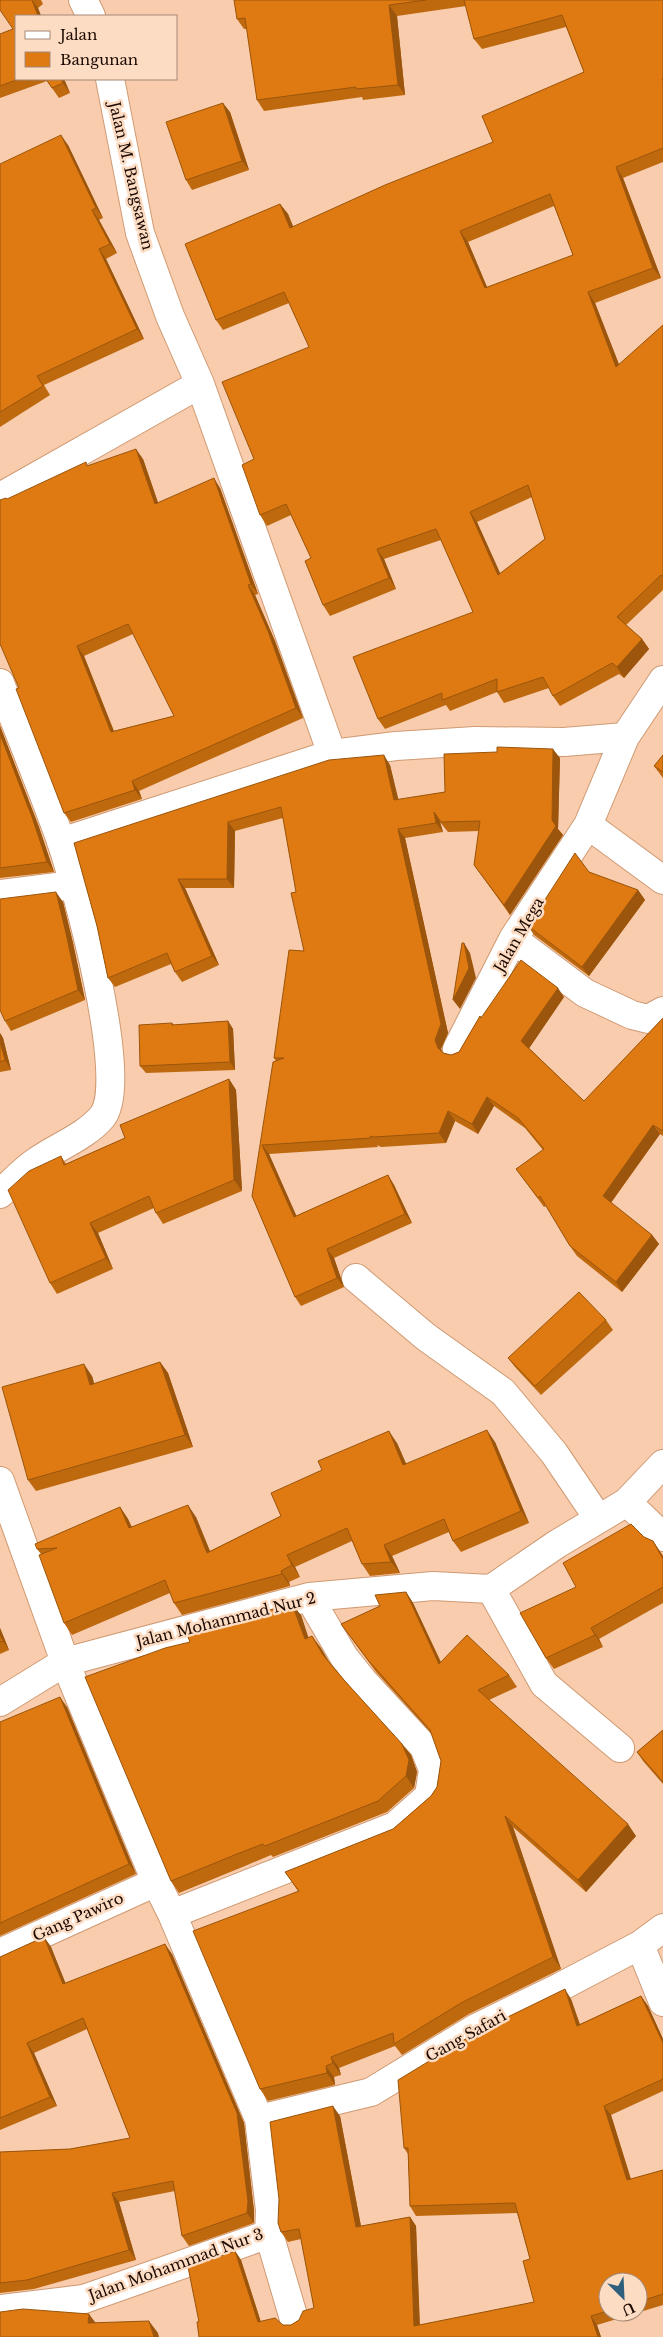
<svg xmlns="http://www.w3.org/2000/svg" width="663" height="2337" font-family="'Libre Baskerville',serif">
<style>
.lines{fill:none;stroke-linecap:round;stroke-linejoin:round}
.minor-casing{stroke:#cf9a73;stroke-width:30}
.minor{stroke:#fff;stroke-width:28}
.wall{fill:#bf690f;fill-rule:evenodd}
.shaded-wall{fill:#9b550c}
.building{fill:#de7a11;stroke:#9b550c;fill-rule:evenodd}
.labels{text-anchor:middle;stroke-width:5;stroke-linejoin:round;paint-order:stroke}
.street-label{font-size:15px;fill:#1b0900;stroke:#fddcc4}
</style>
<rect width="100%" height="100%" fill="#f8ccac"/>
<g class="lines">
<defs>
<path id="minor" d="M83,0L91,16
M110,79L140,233L170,316L200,384L332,754
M0,497L200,384
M0,683C20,735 42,788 61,841C76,886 131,1082 102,1117C86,1136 57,1147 37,1161C23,1170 12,1183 0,1194
M588,825L663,880
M61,842L332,754L396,746L475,741L564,742L625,737
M0,894L73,885
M513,939L585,993L632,1015L648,1019L663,1011
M457,1049L513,939L588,825L625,737L663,680
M356,1278L426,1337L503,1392L554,1453L598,1518
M0,1481L65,1662L156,1882L172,1914L259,2119L270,2210L269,2234L84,2299L0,2309
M627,1502L663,1537
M491,1589L544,1684L620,1748
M0,1702L65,1662L309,1597L433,1586L491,1589L557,1544L627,1502L663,1464
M172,1914L395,1826L429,1796L433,1770L424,1747L364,1682L344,1657L309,1597
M640,1945L663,2002
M0,1953L156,1882
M259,2119L371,2092L476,2028L560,1987L640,1945L663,1928
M269,2234L294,2319"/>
</defs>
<use href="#minor" class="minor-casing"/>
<use href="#minor" class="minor"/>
</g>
<path class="wall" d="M0,0H41L43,4L38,8L41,16H16V79H64L70,93L59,98L47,81L0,98V34L13,29Z
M234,0H663V162L623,178L661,278L595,303L619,365L663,325V590L626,625L642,639L649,649L624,678L619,674L560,706L553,696L549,688L504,703L497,692L450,711L446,705L385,729L378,719L473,612L441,540L384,559L396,589L330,616L323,605L311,558L291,515L267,526L260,515L254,459L309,347L289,303L223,330L216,320L280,204L288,214L293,227L493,142L584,72L566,27L482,49L474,39L466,6L397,16L405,95L363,100L362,97L264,111L257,100L247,29H244L237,19ZM554,206L573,255L487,287L468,242ZM532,497L545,539L500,574L477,522Z
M230,112L249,170L192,190L186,180Z
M68,145L103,218L99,220L117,253L106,259L144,339L44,385L50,395L0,427V164Z
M143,459L158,503L220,488L258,594L255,595L275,641L303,718L139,791L142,799L71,822L64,813L19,688L8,499L88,466ZM133,634L174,716L114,731L84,656Z
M0,726L39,827L54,872L0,878Z
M663,755V778L654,766Z
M560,758L558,829L563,835L510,915L474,865L479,831L448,832L440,822L443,832L405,838L448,1033L441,1049L443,1053L451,1055L459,1052L480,1016L481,1017L564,997L529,1048L584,1101L663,1018V1136L660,1134L611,1203L652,1235L659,1244L622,1292L577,1256L570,1246L546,1206L544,1207L516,1169L543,1150L525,1128L494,1106L478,1134L455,1121L446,1143L381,1147L377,1145L378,1147L269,1154L296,1216L388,1175L394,1185L412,1223L334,1258L344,1287L301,1306L295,1297L252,1196L276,1061L274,1058L304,951L296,892L283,818L235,831L234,888H185L219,965L182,982L175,972L171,964L115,987L108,978L97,926L74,843L390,765L398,800L445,792Z
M589,872L638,890L645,900L589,976L534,935L528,926Z
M63,902L73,943L85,1000L11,1031L5,1021Z
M228,1021L233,1029L235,1070L146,1073L140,1066L172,1023L174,1025Z
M0,1033L3,1038L11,1070L0,1072Z
M229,1079L236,1090L242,1191L163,1224L156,1213L154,1208L98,1233L113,1269L57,1294L50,1283L61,1156L66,1164L125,1138Z
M606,1320L613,1330L541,1395L515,1367L508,1358Z
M160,1362L168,1373L193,1447L36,1491L28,1480L92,1376L94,1384Z
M495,1442L529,1523L461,1552L453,1541L449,1532L392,1556L400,1573L370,1576L362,1564L352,1541L295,1567L300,1577L289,1582L290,1586L182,1615L174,1603L170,1593L72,1635L64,1623L41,1554L37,1549L120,1507L128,1519L132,1527L196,1517L210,1551L281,1516L397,1443L406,1464Z
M644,1537L653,1541L663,1556V1603L599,1639L603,1647L554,1669L546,1658L576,1587Z
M406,1592L413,1603L441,1662L509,1675L517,1687L489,1700L636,1836L586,1892L513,1827L561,1969L469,2014L402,2055L395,2046L339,2068L341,2075L334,2077L335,2085L268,2101L260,2089L298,1891L285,1872L393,1829L431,1796L437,1787L441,1761L432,1734L376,1672L341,1624L380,1606Z
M301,1615L308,1638L312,1636L328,1661L344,1680L411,1755L417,1772L414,1788L387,1812L273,1857L271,1855L245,1866L179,1893L171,1881Z
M0,1628L9,1650L0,1654Z
M67,1707L136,1874L0,1936V1722Z
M663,1730V1784L643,1761L637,1752Z
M44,1937L51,1947L65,1983L172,1954L244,2123L254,2211V2223L189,2246L182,2236L175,2191L119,2202L136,2260L34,2289L0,2293V2152L70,2149L130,2138L87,2029L34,2053L57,2106L0,2130V1957Z
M641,1996L648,2006L663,2039V2091L611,2115L631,2179L663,2170V2305L597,2325L601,2337L199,2322L235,2251L241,2260L261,2322L283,2325H291L299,2320L314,2308L301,2239L288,2242L281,2232L340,2116L361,2226L410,2217L416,2226L420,2325L534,2302L530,2259L517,2213L416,2216L410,2206L408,2154L404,2148L571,1999L580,2024ZM608,2282H638V2312H608Z"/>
<path class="shaded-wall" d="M32,0L38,8L41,16H38Z
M389,5L397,16L405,95L398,85Z
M61,79H64L70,93L63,83Z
M223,103L230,112L249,170L242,161Z
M61,135L68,145L103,218L96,208Z
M616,167L623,178L661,278L653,268Z
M280,204L288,214L298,238L290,228Z
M92,210L99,220L117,253L110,244Z
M460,231L468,242L492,299L485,288Z
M99,249L106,259L144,339L137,329Z
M588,292L595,303L624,377L616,367Z
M136,449L143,459L162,514L155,504Z
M214,478L220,488L258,594L251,584Z
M470,512L477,522L506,586L498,575Z
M377,549L384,559L396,589L389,578Z
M248,585L255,595L275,641L303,718L296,708Z
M642,639L649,649L624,678L617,667Z
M77,646L84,656L118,742L111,732Z
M0,726L39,827L54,872L47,862L0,734Z
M553,749L560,758L558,829L563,835L510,915L504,905L552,820Z
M384,755L390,765L401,810L394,800Z
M132,781L139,791L142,799L135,790Z
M434,812L440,822L443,832L436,823Z
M228,822L235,831L234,888L227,879Z
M398,829L405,838L448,1033L441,1049L444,1058L438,1048L435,1040Z
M178,879L185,888L219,965L212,956Z
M638,890L645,900L589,976L582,967Z
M56,892L63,902L73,943L85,1000L78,990Z
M464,943L470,953L476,978L460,1009L453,1000Z
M558,988L564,997L528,1050L521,1041Z
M228,1021L233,1029L235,1070L230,1062Z
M0,1033L3,1038L11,1070L5,1060L0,1041Z
M229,1079L236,1090L242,1191L234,1180Z
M487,1097L494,1106L478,1134L472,1124Z
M448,1111L455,1121L446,1143L439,1133Z
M653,1125L660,1134L609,1205L603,1196Z
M262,1145L269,1154L301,1226L294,1217Z
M388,1175L394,1185L412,1223L405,1214Z
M90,1223L98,1233L113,1269L106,1258Z
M652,1235L659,1244L622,1292L616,1282Z
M327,1249L334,1258L344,1287L337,1278Z
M160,1362L168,1373L193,1447L185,1435Z
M84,1364L92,1376L98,1397L90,1385Z
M487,1430L495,1442L529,1523L521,1511Z
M389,1431L397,1443L412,1477L403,1465Z
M188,1505L196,1517L215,1564L207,1553Z
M120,1507L128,1519L137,1540L129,1528Z
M653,1541L663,1556V1559Z
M384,1545L392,1556L400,1573L391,1562Z
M287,1555L295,1567L300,1577L292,1565Z
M281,1571L289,1582L290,1586L282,1574Z
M406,1592L413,1603L447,1676L439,1664Z
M292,1604L301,1615L313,1651L305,1639Z
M0,1628L9,1650L3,1641L0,1634Z
M591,1628L599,1639L603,1647L595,1635Z
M312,1636L321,1648L332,1667L323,1655Z
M60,1697L67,1707L136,1874L129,1864Z
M402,1744L411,1755L417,1772L414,1788L406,1776Z
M505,1816L513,1827L561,1969L553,1957Z
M628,1824L636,1836L586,1892L578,1880Z
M44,1937L51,1947L70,1994L63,1984Z
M165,1944L172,1954L244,2123L254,2211V2223L247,2213Z
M565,1989L571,1999L583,2035L577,2026Z
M641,1996L648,2006L663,2039V2043Z
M27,2043L34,2053L57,2106L50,2097Z
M331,2057L339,2068L341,2075L333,2063Z
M326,2066L334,2077L335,2085L327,2073Z
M333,2106L340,2116L363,2237L356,2227Z
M604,2106L611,2115L634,2190L627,2180Z
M112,2193L119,2202L136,2260L129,2250Z
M410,2217L416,2226L420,2336L414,2326Z
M235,2251L241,2260L264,2332L258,2322Z
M89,2314L98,2326L88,2323Z
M591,2316L597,2325L601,2337H598Z
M149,2321L158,2333L159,2337H154Z"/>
<path class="building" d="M0,0H32L38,16H16V79H19L0,86V34L13,29L0,10Z
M234,0H426L389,5L398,85L356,89V87L257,100L245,18L237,19Z
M464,0H663V79H662L663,81V148L616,167L653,268L588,292L616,367L663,325V577L661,575L617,617L642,639L617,667L612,663L553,696L543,677L497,692V679L442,700V693L378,719L353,657L473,612L436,529L377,549L389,578L323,605L305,561L311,558L286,504L260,515L242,465L254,459L222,382L309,347L284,292L216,320L185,244L280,204L290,228L385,185L493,142L482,116L584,72L562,15L474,39ZM550,194L573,255L485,288L460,231ZM528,485L545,539L498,575L470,512Z
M46,79H61L63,83L52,88Z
M223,103L242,161L186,180L166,122Z
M61,135L96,208L92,210L110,244L99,249L137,329L37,376L43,386L0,412V164Z
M136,449L155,504L214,478L251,584L248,585L268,631L296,708L132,781L135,790L64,813L16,689L19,688L0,644V500L6,498L7,499L86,462L87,466ZM128,624L174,716L111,732L77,646Z
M0,734L32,817L47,862L0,868Z
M497,747L553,749L552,820L556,826L504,905L474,865L480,821L441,822L434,812L436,823L398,829L441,1024L435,1040L438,1048L443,1053L451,1055L459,1052L480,1016L481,1018L521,960L558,988L521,1041L584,1101L663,1018V1131L653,1125L603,1196L652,1235L616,1282L570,1246L540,1196L538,1198L516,1169L544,1149L518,1118L487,1097L472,1124L448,1111L439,1133L374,1137L370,1136L371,1138L262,1145L294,1217L388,1175L405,1214L327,1249L337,1278L295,1297L252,1196L273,1062L284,1058H274L289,950L304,951L291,893L296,892L281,807L228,822L227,879H178L212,956L175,972L167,953L108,978L97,926L74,843L329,760L384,755L394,800L445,792L444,754L497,752Z
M663,755V772L654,766Z
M575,853L589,872L638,890L582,967L528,926Z
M56,892L66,933L78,990L5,1021L0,1010V899Z
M462,943H464L469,968L453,1000Z
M228,1021L230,1062L140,1066L139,1025L172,1023V1025Z
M0,1041L5,1060L0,1062Z
M229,1079L234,1180L156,1213L149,1196L90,1223L106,1258L50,1283L8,1190L29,1171L61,1156L64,1165L125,1138L120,1125Z
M579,1292L606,1320L535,1386L508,1358Z
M160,1362L185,1435L28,1480L2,1387L84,1364L90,1385Z
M487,1430L521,1511L453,1541L444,1519L384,1545L391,1562L362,1564L347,1528L287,1555L292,1565L281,1571L282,1574L174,1603L165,1580L64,1623L39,1555L57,1548L37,1549L35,1544L120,1507L129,1528L188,1505L207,1553L281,1516L271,1493L322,1470L318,1461L389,1431L403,1465Z
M631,1524L644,1537L653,1541L663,1559V1587L591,1628L595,1635L546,1658L520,1613L576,1587L563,1563Z
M406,1592L439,1664L467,1635L509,1675L478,1690L628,1824L578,1880L505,1816L553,1957L461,2003L394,2044L393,2033L331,2057L333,2063L326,2066L327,2073L260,2089L193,1931L299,1891L285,1872L393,1829L431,1796L437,1787L441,1761L430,1730L368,1660L341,1624L380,1606L375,1595Z
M292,1604L305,1639L312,1636L323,1655L344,1680L402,1744L409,1760L406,1776L378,1801L265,1846L263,1844L237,1854L171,1881L85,1677L165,1648L190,1642L186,1632Z
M0,1634L3,1641L0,1642Z
M60,1697L129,1864L0,1923V1722Z
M663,1730V1782L637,1752Z
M44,1937L63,1984L165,1944L237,2113L248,2201L247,2213L182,2236L173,2181L112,2193L129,2250L27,2280L0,2283V2152L70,2149L130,2138L83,2018L27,2043L50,2097L0,2118V1957Z
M565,1989L577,2026L641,1996L663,2043V2079L604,2106L627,2180L663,2170V2294L638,2302V2282H608V2311L591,2316L598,2337H199L197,2322H199L188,2267L235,2251L258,2322L275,2318L283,2325H291L299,2320L303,2311L314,2308L299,2229L281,2232L278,2223L279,2199L270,2122L333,2106L356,2227L410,2217L414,2326L534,2302L523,2261L530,2259L515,2203L410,2206L408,2148H404L398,2080L477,2032Z
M23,2309L89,2314L88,2323L149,2321L154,2337H0V2312Z"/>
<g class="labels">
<g class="street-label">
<text transform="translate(131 176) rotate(77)" y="5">Jalan M. Bangsawan</text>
<text transform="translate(519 935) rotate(-60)" y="5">Jalan Mega</text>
<text transform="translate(226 1620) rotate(-14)" y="5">Jalan Mohammad Nur 2</text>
<text transform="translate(78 1917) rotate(-24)" y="5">Gang Pawiro</text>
<text transform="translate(466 2036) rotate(-29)" y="5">Gang Safari</text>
<text transform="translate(176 2265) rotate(-20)" y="5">Jalan Mohammad Nur 3</text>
</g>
</g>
<rect x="15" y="15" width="162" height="65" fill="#fddcc4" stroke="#a38876"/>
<rect x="25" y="31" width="25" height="8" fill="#ffffff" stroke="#a38876"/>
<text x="60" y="40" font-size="15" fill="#1b0900">Jalan</text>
<rect x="25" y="52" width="25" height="15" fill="#de7a11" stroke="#a38876"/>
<text x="60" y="65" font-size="15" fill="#1b0900">Bangunan</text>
<g transform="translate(623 2297) rotate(156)"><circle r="24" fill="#fddcc4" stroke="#a38876"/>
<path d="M0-4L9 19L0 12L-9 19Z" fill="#2e5f7d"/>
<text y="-8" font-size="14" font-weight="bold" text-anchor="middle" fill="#1b0900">U</text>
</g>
</svg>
